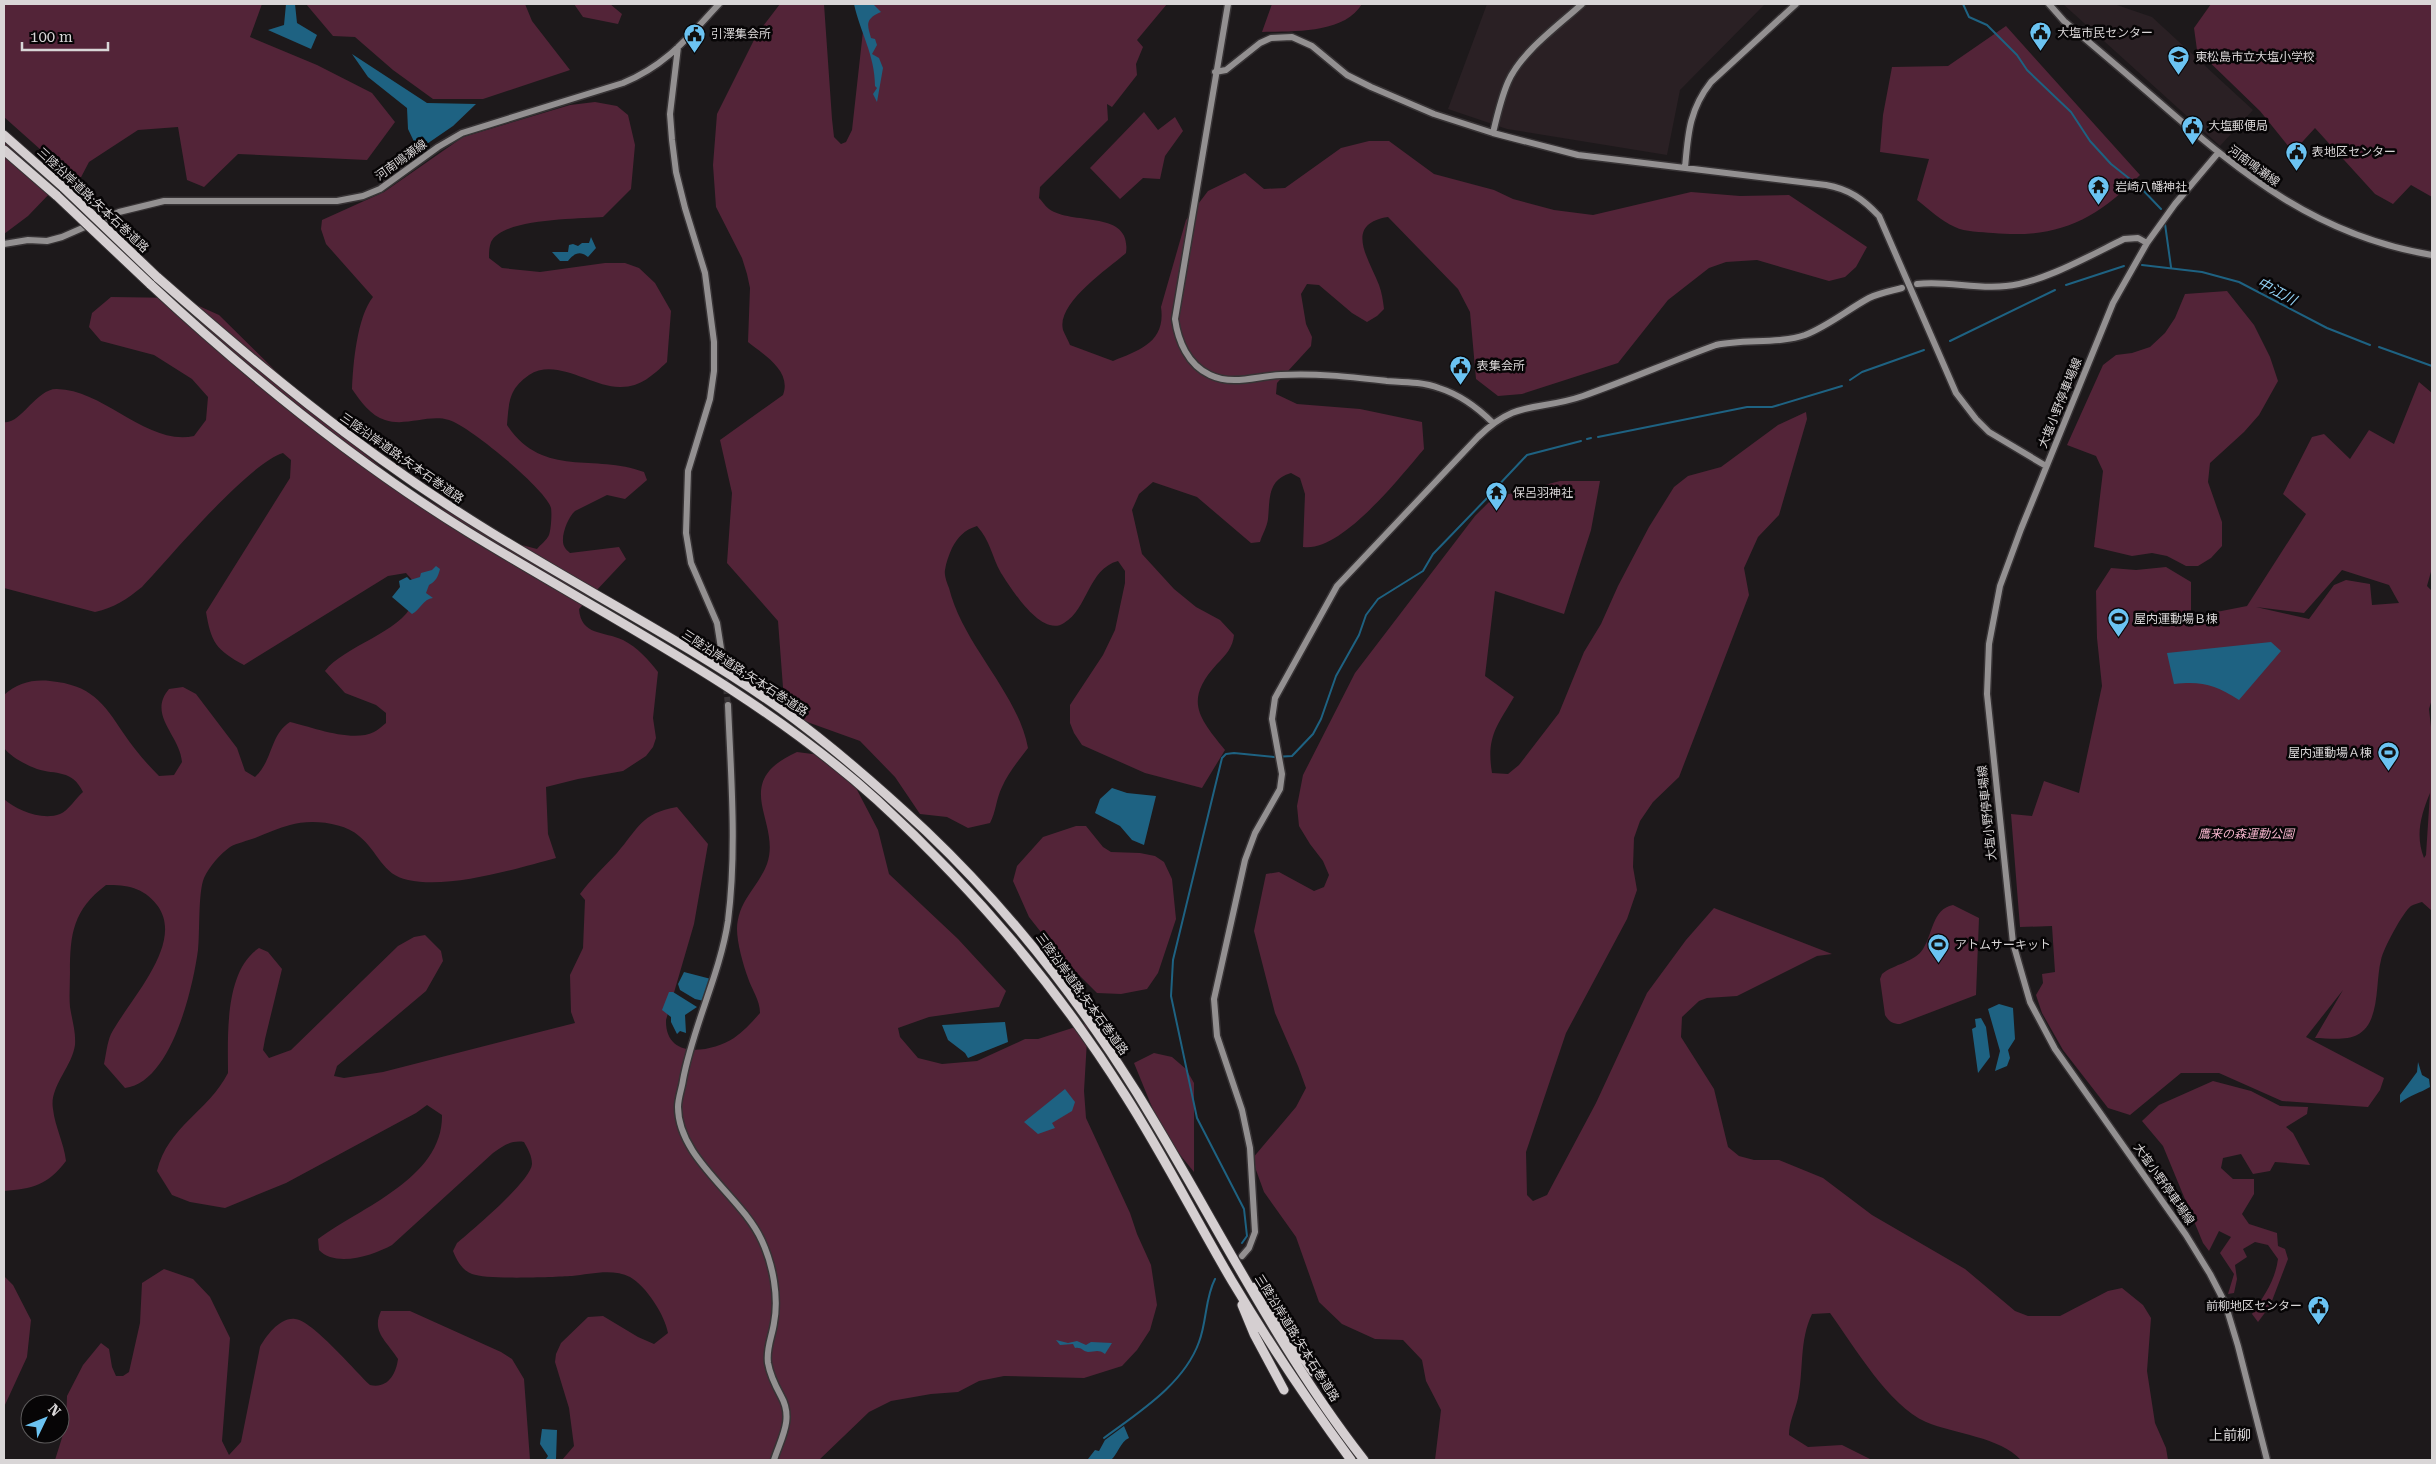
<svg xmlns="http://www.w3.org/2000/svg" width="2436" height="1464" font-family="'Roboto Serif','Noto Sans JP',serif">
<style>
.built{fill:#2a2024}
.green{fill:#532438;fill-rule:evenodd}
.water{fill:#1e6282}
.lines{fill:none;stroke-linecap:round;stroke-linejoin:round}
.stream{stroke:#1e6282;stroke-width:2}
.secondary-tunnel{stroke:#393537;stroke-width:6;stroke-dasharray:6 3;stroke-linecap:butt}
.secondary-casing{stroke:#373335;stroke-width:9}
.highway-casing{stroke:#373335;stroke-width:11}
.secondary{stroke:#939091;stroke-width:6}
.highway{stroke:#d5cfd1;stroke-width:9}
.highway-bridge-casing{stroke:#373335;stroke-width:11;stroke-linecap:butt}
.highway-bridge{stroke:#d5cfd1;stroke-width:9}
.labels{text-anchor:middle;stroke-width:5;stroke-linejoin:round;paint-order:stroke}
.poi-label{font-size:12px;fill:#d9d6d7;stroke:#070506;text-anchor:start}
.street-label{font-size:12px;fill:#d9d6d7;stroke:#070506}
.park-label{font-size:12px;font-style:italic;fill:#f4b3cb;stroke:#070506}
.water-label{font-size:14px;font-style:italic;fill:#95d4f7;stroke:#070506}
.neighbourhood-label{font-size:14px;fill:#d9d6d7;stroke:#070506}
</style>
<rect width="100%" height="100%" fill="#1d191b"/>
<path class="built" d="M1487,4H1765L1680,90L1667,155L1507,129L1448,109Z
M2063,4H2114L2152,17L2253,110L2220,146Z"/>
<path class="green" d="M4,4H262L250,37L317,65L372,93L395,122L367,160L238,154L204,187L187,180L178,127L138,130L89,162L78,183L4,117Z
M306,4H525L532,21L570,70L483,99H433L393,70L355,37L333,36Z
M574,4H610L622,14L618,24L583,17Z
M780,4H824L832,119L834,137L841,144L846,142L852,130L866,4H1167L1137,40L1143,47L1136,64L1137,75L1112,107L1107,104L1108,120L1040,187L1039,198C1042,201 1045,206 1049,209C1073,226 1132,209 1126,253C1108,269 1056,303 1063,330C1065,335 1068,340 1070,345L1113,361C1140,350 1166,342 1161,307L1186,220L1208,191L1245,173L1264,189L1285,188L1341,148L1369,141H1389L1434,174L1494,190L1513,199L1554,210L1593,215L1691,192L1740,196L1789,195L1867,247L1856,267L1845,277L1829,281L1757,260L1726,262L1709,268L1668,300L1618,363L1522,394L1498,396L1476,379L1470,312L1458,289L1388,217C1343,224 1369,259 1379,285C1382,293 1383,301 1384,309L1377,316L1367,322L1352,313L1319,285L1307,284L1301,294L1306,324L1312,337L1311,346L1277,383L1276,394L1297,404L1360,409L1422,422L1424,449C1401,476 1341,553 1303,547L1305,494L1300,478L1291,473C1267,480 1270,499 1268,519C1267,527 1262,535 1260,542L1251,543L1197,497L1153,482L1139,494L1132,510L1142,554L1174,589L1196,607L1220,620L1234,635C1233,647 1226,655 1217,664C1184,700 1198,717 1225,750L1202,788L1145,773L1082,745L1074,733L1070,723V705L1103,655L1115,630L1125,583V571L1118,561C1088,569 1088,609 1064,623C1042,638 1012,590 1001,573C992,557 990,540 977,526C964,530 958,537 952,548C949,555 946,562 945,570C944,575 947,583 949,588C963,645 1018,693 1028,748C1019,760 1008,773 1002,787C996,799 996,812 990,823L968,828L947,817L920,814L895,777L860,741L785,714L778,621L727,563L732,493L720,440L783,395C792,371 764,355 748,342L750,288L747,274L742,258L716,207L713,165L717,114L757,34Z
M1272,4H1362C1344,34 1293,31 1262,32Z
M2211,4H2432V197L2411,185L2393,204L2375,194L2315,128L2293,152L2260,111L2197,50L2194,28Z
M2006,26L2140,175C2095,220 2059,239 1993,233C1981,232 1965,232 1955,227C1941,221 1929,209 1917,200L1929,159L1880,152L1883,115L1892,67L1948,66Z
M595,102L617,106L628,115L635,145L631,189L603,217C579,219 502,218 491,242C489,247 489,253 489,258L502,268L540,272L605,263H625L639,268L655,283L671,311L667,362C653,375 641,387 621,387C592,388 557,357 529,375C509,389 509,401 507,425C543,479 594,453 644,472L647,480L625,499L607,495L575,511C568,517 560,537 564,546C565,549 568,551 570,553L619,547L626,559L579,609C581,636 604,631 623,640C637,647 649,660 658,672L653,718L656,738L653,747L646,756L623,771L578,779L546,787L548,834L556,858C515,869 450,889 408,880C382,875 378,851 359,836C343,822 310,819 290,825C279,828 267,833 255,838C247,841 237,843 230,847C220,854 209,867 204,878C198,892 200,933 198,950C193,988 171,1083 125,1088L104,1064C106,1055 107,1043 111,1034C129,1000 186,943 157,905C143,887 127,885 106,885C73,910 70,934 70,972C70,984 69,996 70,1007C72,1020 76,1032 75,1045C72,1067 49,1087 53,1109C55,1127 64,1143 66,1161C48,1185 32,1189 4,1191V799C16,810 42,821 60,814C68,811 76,798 83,792C72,769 56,775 37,769C26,765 11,757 4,748V695C17,683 33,679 50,681C91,685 103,702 124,734C134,749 146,763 159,776L174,775L182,762C180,735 147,715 169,689L183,687L196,694L237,748L245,771L255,777C274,759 269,736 290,722C312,727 352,743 374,732C378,730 382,726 386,723V713L376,705L345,693L325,671C343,647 402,631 412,604C415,597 413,587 413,581L406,573L388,576L244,665C216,650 211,642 206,612L290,478L291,460L283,453C249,463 170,557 142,587C127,599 114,608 95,612L4,588V422C20,425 37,388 57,389C105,390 147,446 194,436L206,420L208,397L192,379L154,355L101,341L89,327L92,313L111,297L181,298L219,315L307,402L355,446L399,482L443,509L498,539L537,549C540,545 547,540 549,535C551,530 552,514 551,508C547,490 468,425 449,420C428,414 406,427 385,420C371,416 360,401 352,389C353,364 357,317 373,297L326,244L321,229L322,220L384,192L463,137L570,105Z
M1144,112L1158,130L1175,117L1183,131L1165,156L1160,179L1143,178L1120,199L1090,168Z
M4,143L9,144L42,173L52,191L28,216L4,234Z
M2227,291L2254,325L2270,357L2278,381L2259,415L2244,432L2210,463L2208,482L2222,522V546L2211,558L2198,566H2186L2167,556L2152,553L2132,556L2094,547L2103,471L2096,456L2067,445L2103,365L2116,355L2132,353L2150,347L2165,333L2175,318L2185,294Z
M2419,382L2432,393V568L2427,586L2432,591V713V699L2429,709L2432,736V911L2422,902C2419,903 2414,904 2411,906C2403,912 2383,949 2381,960C2375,982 2381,1023 2357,1035C2346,1041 2327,1038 2315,1038L2343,990L2306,1037L2384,1078L2380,1090L2368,1107L2282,1101L2219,1073H2181L2130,1115L2108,1108L2063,1050L2042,1013L2036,995L2043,983L2042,974L2055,972L2052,926L2020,927L2011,814L2032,816L2044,781L2079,793L2102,686L2097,638L2096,591L2111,568L2136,570L2166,567L2191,582V617L2247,606L2306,514L2283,494L2312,437L2324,434L2350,459L2369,430L2394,444ZM2342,570L2389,585L2399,603L2372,605L2370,584L2346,580L2334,585L2309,619L2256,607L2304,613ZM2430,793L2426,855L2424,858C2415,835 2421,815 2430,793Z
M1806,412L1807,419L1779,515L1758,537L1744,568L1749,595L1679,777L1653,802L1640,821L1634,838L1633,867L1637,890L1627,919L1566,1033L1526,1152L1527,1195L1533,1201L1547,1195L1596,1103L1647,993L1686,940L1714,908L1832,954L1817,956L1737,996L1707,998L1699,1001L1682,1017L1681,1037L1714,1089L1728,1147L1739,1156L1754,1160H1779L1823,1178L1872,1215L1965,1269L2015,1311L2028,1316H2060L2108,1291L2122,1288L2143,1305L2151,1318L2147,1371L2155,1423L2166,1448L2168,1460H2021C2000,1437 1955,1434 1926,1422C1889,1406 1854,1346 1830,1313L1812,1314C1799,1341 1804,1369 1798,1398C1795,1411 1789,1422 1789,1435L1808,1447L1842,1445L1872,1460H1435L1441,1410L1426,1381L1422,1360L1403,1340L1375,1339L1342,1324L1319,1302L1296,1237L1264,1192L1252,1159L1296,1107L1306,1088L1298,1066L1275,1013L1254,931L1266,874L1279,872L1314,891L1324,887L1329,875L1323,861L1310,844L1299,826L1297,806L1303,775L1355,673L1475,516L1493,498L1560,481H1600L1591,530L1564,614L1495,591L1485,676L1514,697C1497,726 1486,737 1492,773L1508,774L1519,765L1559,713L1584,652L1601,624L1618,586L1649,527L1674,487L1688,476L1721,467L1778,425Z
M797,752L820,755L855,786L878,830L889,874L958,939L1006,991L999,1007L929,1017L898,1028L900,1037L918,1058L942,1064L977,1061L1025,1039H1038L1088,1023L1084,1091L1086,1118L1130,1213L1137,1234L1151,1265L1157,1305L1150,1330L1137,1350L1122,1366L1084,1378L1004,1376L979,1381L958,1392L931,1394L891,1401L869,1412L819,1460H562L574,1446L569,1408L555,1362L556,1354L561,1343L588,1317L603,1316L638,1337L654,1344L668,1333C665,1315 646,1286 630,1277C613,1268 590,1274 572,1276C553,1277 488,1280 472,1274C462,1270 457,1261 453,1251L457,1243C472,1230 531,1181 532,1164C532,1156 528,1149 524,1142C511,1140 503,1146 493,1153L392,1245C374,1255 336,1268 319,1250L318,1239C361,1207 443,1178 442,1115L427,1105L416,1113L286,1183L225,1208L190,1202L172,1195L157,1171C168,1126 208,1112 228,1073C228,1037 224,971 259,948L268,952L282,969L265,1039L263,1050L269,1058L291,1050L398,946L414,937L425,935L441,951L443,961L426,991L337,1066L334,1076L344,1078L383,1072L575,1023L571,1012L570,975L583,948L585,900L580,894C591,879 604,867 617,853C638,829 641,813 677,807L708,844L694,924L666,1020C665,1060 710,1053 734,1038C744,1031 752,1022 760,1013C760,1000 752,990 748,978C743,964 737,943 737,929C738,900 758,888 767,864C782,821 728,783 797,752Z
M1076,826H1086L1103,847L1111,852L1140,853L1155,856L1164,862L1172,879L1176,919L1158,973L1147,989L1121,994L1097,993L1059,955L1029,917L1013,881L1017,866L1043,837Z
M1953,905L1979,918L1976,995L1900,1024C1893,1024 1889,1022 1885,1015L1880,979L1882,974C1894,964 1915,962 1923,949C1933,934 1932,909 1953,905Z
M1154,1053L1172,1057L1186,1069L1194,1083V1172L1163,1134L1134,1063Z
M2213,1081L2251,1091L2280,1106L2308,1107L2307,1114L2286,1127L2293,1133L2310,1165L2275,1162L2270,1171L2253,1174L2241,1154L2223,1158L2221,1168L2233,1179H2254V1194L2242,1214L2249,1224L2277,1233L2278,1246L2285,1249L2288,1259L2270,1306L2258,1322L2252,1314C2264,1296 2275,1281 2278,1259L2268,1245L2255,1242L2243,1249L2247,1257L2235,1265L2237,1279L2234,1293L2228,1294L2234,1274L2220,1253L2231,1237L2219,1231L2209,1251L2203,1243L2163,1146L2142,1121L2159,1105Z
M164,1269L193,1279L210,1297L230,1338L222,1441L229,1455L241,1442L260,1347C266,1336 280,1317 295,1319C312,1320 355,1371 370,1385C388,1389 396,1374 398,1359C387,1341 371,1332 381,1311H410L501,1352L512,1359L524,1379L530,1460H55L66,1425L67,1396L83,1365L101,1343L109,1349L112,1367L116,1376H123L129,1372L140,1323L142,1283Z
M4,1276L13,1285L31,1320L27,1357L4,1407Z"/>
<path class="water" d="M286,4H295L297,23L317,35L311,49L268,30L284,25Z
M854,4H873L881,12C865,19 867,24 871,38L875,39L877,45L872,54L879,58L883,68L877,102L873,94L877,88L875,86C875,55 860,32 854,4Z
M352,54L427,103L476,104L453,126L418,150L408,129L407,108L368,77Z
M591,237L596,248L588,257C580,250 573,254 568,261H560L552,252H568L569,245L573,244L578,246L582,243H589Z
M436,566L440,569C438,577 436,581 429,585L426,593L433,598C423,599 420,610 412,614L392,597L400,587L399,581L407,577L410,580L420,577L421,573L432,570Z
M2271,642L2281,651L2239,700C2215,685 2203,681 2174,684L2167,653Z
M1112,788L1127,793L1156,796L1144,845L1132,840L1120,826L1095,813L1100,799Z
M684,972L711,979L704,1001L695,999L680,990L678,984Z
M669,992H673L697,1007L685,1015L686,1033L680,1031L677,1034L671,1022V1017L662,1010Z
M1999,1004L2013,1008L2015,1039L2008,1050L2010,1058L2007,1066L1995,1071L2000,1051L1988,1009Z
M1981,1018L1986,1027L1990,1057L1978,1073L1972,1029L1976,1027L1975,1019Z
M1005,1022L1008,1042L968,1058L965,1053L948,1040L942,1025Z
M2418,1062L2422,1075L2429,1079L2430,1087C2420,1093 2410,1095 2400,1103V1095L2417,1072Z
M1065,1089L1075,1102L1072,1111L1052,1123L1055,1128L1038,1134L1024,1122Z
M1056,1340L1068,1343L1077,1341L1086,1345L1091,1342L1112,1343L1105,1354C1098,1349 1095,1352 1088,1352C1082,1351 1082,1347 1075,1348L1073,1344L1060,1345Z
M1124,1426L1129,1438C1120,1442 1118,1454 1111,1460H1089L1088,1459L1095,1450L1099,1451L1105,1440Z
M542,1429L557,1430L556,1460L546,1459L548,1456L540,1444Z"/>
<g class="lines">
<path class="stream" d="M1963,4L1969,17L1987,25L2017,55L2027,70L2071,112L2090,141L2111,164L2140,187L2161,209
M2165,224L2171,267
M2142,265L2202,272L2239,282L2327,328L2370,345
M2066,285L2124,266
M1950,341L2055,290
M2379,347L2432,366
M1850,380L1862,372L1924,350
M1598,437L1747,407H1772L1842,386
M1587,439L1591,438
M1494,490L1527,455L1581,441
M1242,1243L1247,1236L1244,1209L1197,1118L1171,996L1173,960L1222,758L1226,754L1234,753L1274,757L1292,756L1313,734L1321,719L1336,676L1359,635L1366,615L1378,599L1423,571L1433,554L1491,494
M1104,1438C1139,1412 1184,1384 1199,1342C1207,1321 1205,1298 1215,1279"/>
<path class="secondary-tunnel" d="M724,670L728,705"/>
<defs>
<path id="secondary" d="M1228,4L1175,319C1178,341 1188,365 1210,375C1233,386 1257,376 1281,375C1317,373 1351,377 1387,381C1404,382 1423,382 1439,388C1461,395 1477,407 1493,423
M2049,4L2064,21C2096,48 2128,75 2159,102C2244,176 2318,236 2432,255
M678,47L670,114L672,140L676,172L685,208L705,273L714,342V371L710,399L688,471L686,533L691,563L717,623L723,661
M1215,72L1226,70L1260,43L1271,38L1292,37L1312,46L1347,75L1371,87L1434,114L1493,133L1578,155L1826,185C1849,189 1863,199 1879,216L1956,393L1976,419L1989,432L2046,466
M1493,133C1497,116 1501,98 1508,82C1521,52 1559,25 1582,4
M2218,153L2175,204L2147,243L2113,303L2021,529L2000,586L1989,644L1987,694L2013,943L2030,1002L2055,1049L2186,1235L2210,1274L2225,1303L2238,1346L2267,1460
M1685,168C1688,134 1689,110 1711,82L1796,4
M4,244L28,240L47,241L62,237L119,212L164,201H337L363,196L380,189L438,147L462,133L623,83C667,65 688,37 719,4
M1917,284C1947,280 1976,290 2006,286C2042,283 2091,255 2124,239L2138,238L2147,243
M728,705C731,776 737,850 728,921C720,974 693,1026 683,1080C682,1088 678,1098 678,1107C678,1159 742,1196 762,1241C773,1265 779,1297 774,1323C772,1337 766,1348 768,1363C770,1375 775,1385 781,1396C794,1419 781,1438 774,1460
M1242,1256L1249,1248L1255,1232L1250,1148L1242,1110L1217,1036L1214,999L1245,860L1255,833L1280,789L1282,774L1272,719L1275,698L1337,586L1478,437C1518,398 1537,412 1583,396C1628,380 1672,361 1716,345C1744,339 1780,344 1805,335C1828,326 1847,310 1869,298C1879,293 1891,291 1902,288"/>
<path id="highway" d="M4,135L64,188
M4,150L57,196
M157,277C257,365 358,449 471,520C573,585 682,639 781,709C832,746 880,788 926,831C1008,909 1077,997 1137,1093C1213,1216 1275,1346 1364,1460
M150,284C249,376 353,461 468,532C606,617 756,690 877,800C973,888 1056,985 1125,1095C1164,1156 1196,1220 1232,1281C1269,1343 1309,1403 1351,1460
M1255,1287L1313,1372
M1242,1305L1254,1334L1284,1390"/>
</defs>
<use href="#secondary" class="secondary-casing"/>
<use href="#highway" class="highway-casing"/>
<use href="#secondary" class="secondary"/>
<use href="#highway" class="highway"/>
<defs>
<path id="highway-bridge" d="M64,188L157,277
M57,196L150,284"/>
</defs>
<use href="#highway-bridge" class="highway-bridge-casing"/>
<use href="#highway-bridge" class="highway-bridge"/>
</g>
<defs>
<symbol id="civic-pin" viewBox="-11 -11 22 30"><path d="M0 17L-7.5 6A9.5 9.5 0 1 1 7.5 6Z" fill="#6bc3f2" stroke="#070506"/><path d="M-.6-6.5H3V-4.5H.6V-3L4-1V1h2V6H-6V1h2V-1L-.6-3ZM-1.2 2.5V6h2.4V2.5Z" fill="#111"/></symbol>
<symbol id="school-pin" viewBox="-11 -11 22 30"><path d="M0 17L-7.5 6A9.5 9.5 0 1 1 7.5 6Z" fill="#6bc3f2" stroke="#070506"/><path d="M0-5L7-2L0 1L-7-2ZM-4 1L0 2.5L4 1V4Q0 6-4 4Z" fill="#111"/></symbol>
<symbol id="temple-pin" viewBox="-11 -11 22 30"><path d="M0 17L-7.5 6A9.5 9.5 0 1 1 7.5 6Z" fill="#6bc3f2" stroke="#070506"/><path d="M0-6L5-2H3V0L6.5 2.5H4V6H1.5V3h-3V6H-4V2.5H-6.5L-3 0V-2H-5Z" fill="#111"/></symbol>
<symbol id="stadium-pin" viewBox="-11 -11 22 30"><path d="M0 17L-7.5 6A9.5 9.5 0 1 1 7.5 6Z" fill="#6bc3f2" stroke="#070506"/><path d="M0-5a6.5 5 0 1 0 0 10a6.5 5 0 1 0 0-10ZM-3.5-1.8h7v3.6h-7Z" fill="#111"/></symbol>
</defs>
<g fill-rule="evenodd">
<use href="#civic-pin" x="2028" y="20" width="25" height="34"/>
<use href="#civic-pin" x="682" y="22" width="25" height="34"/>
<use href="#school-pin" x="2166" y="44" width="25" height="34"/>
<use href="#civic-pin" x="2180" y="114" width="25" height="34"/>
<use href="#civic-pin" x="2284" y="140" width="25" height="34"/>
<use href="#temple-pin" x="2086" y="174" width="25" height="34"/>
<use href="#civic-pin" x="1448" y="354" width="25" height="34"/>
<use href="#temple-pin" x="1484" y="480" width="25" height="34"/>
<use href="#stadium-pin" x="2106" y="606" width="25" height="34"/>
<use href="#stadium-pin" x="2376" y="740" width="25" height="34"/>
<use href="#stadium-pin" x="1926" y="932" width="25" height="34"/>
<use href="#civic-pin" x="2306" y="1294" width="25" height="34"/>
</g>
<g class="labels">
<g class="poi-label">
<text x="2057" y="37">大塩市民センター</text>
<text x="711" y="38">引澤集会所</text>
<text x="2195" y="61">東松島市立大塩小学校</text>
<text x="2208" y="130">大塩郵便局</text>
<text x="2312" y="156">表地区センター</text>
<text x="2115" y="191">岩崎八幡神社</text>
<text x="1477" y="370">表集会所</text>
<text x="1513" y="497">保呂羽神社</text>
<text x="2134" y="623">屋内運動場Ｂ棟</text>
<text x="2372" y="757" text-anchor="end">屋内運動場Ａ棟</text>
<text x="1955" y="949">アトムサーキット</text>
<text x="2302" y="1310" text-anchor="end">前柳地区センター</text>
</g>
<g class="street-label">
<text transform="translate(401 160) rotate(-36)" y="4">河南鳴瀬線</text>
<text transform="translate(2254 166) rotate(36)" y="4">河南鳴瀬線</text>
<text transform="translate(93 200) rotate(43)" y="4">三陸沿岸道路;矢本石巻道路</text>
<text transform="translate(2060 403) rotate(-68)" y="4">大塩小野停車場線</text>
<text transform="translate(402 458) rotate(35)" y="4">三陸沿岸道路;矢本石巻道路</text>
<text transform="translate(745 673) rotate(33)" y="4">三陸沿岸道路;矢本石巻道路</text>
<text transform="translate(1987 813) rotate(-96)" y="4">大塩小野停車場線</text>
<text transform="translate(1082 994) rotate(54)" y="4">三陸沿岸道路;矢本石巻道路</text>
<text transform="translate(2164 1184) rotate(55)" y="4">大塩小野停車場線</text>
<text transform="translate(1297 1338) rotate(58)" y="4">三陸沿岸道路;矢本石巻道路</text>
</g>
<g class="park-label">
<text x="2246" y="838">鷹来の森運動公園</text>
</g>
<g class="water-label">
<text transform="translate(2277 291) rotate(28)" y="5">中江川</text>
</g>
<g class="neighbourhood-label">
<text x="2230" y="1440">上前柳</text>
</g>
</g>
<rect width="2436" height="1464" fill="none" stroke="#d9d6d7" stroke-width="10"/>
<g transform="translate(45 1419) rotate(47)"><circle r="24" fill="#070506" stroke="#5b595a"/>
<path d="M0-4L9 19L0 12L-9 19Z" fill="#6bc3f2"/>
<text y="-8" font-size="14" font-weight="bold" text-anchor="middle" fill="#d9d6d7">N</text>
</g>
<path d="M22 42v8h86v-8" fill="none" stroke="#d9d6d7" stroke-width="2.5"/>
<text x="30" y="42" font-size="15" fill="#d9d6d7" stroke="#070506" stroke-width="4" paint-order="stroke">100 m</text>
</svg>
